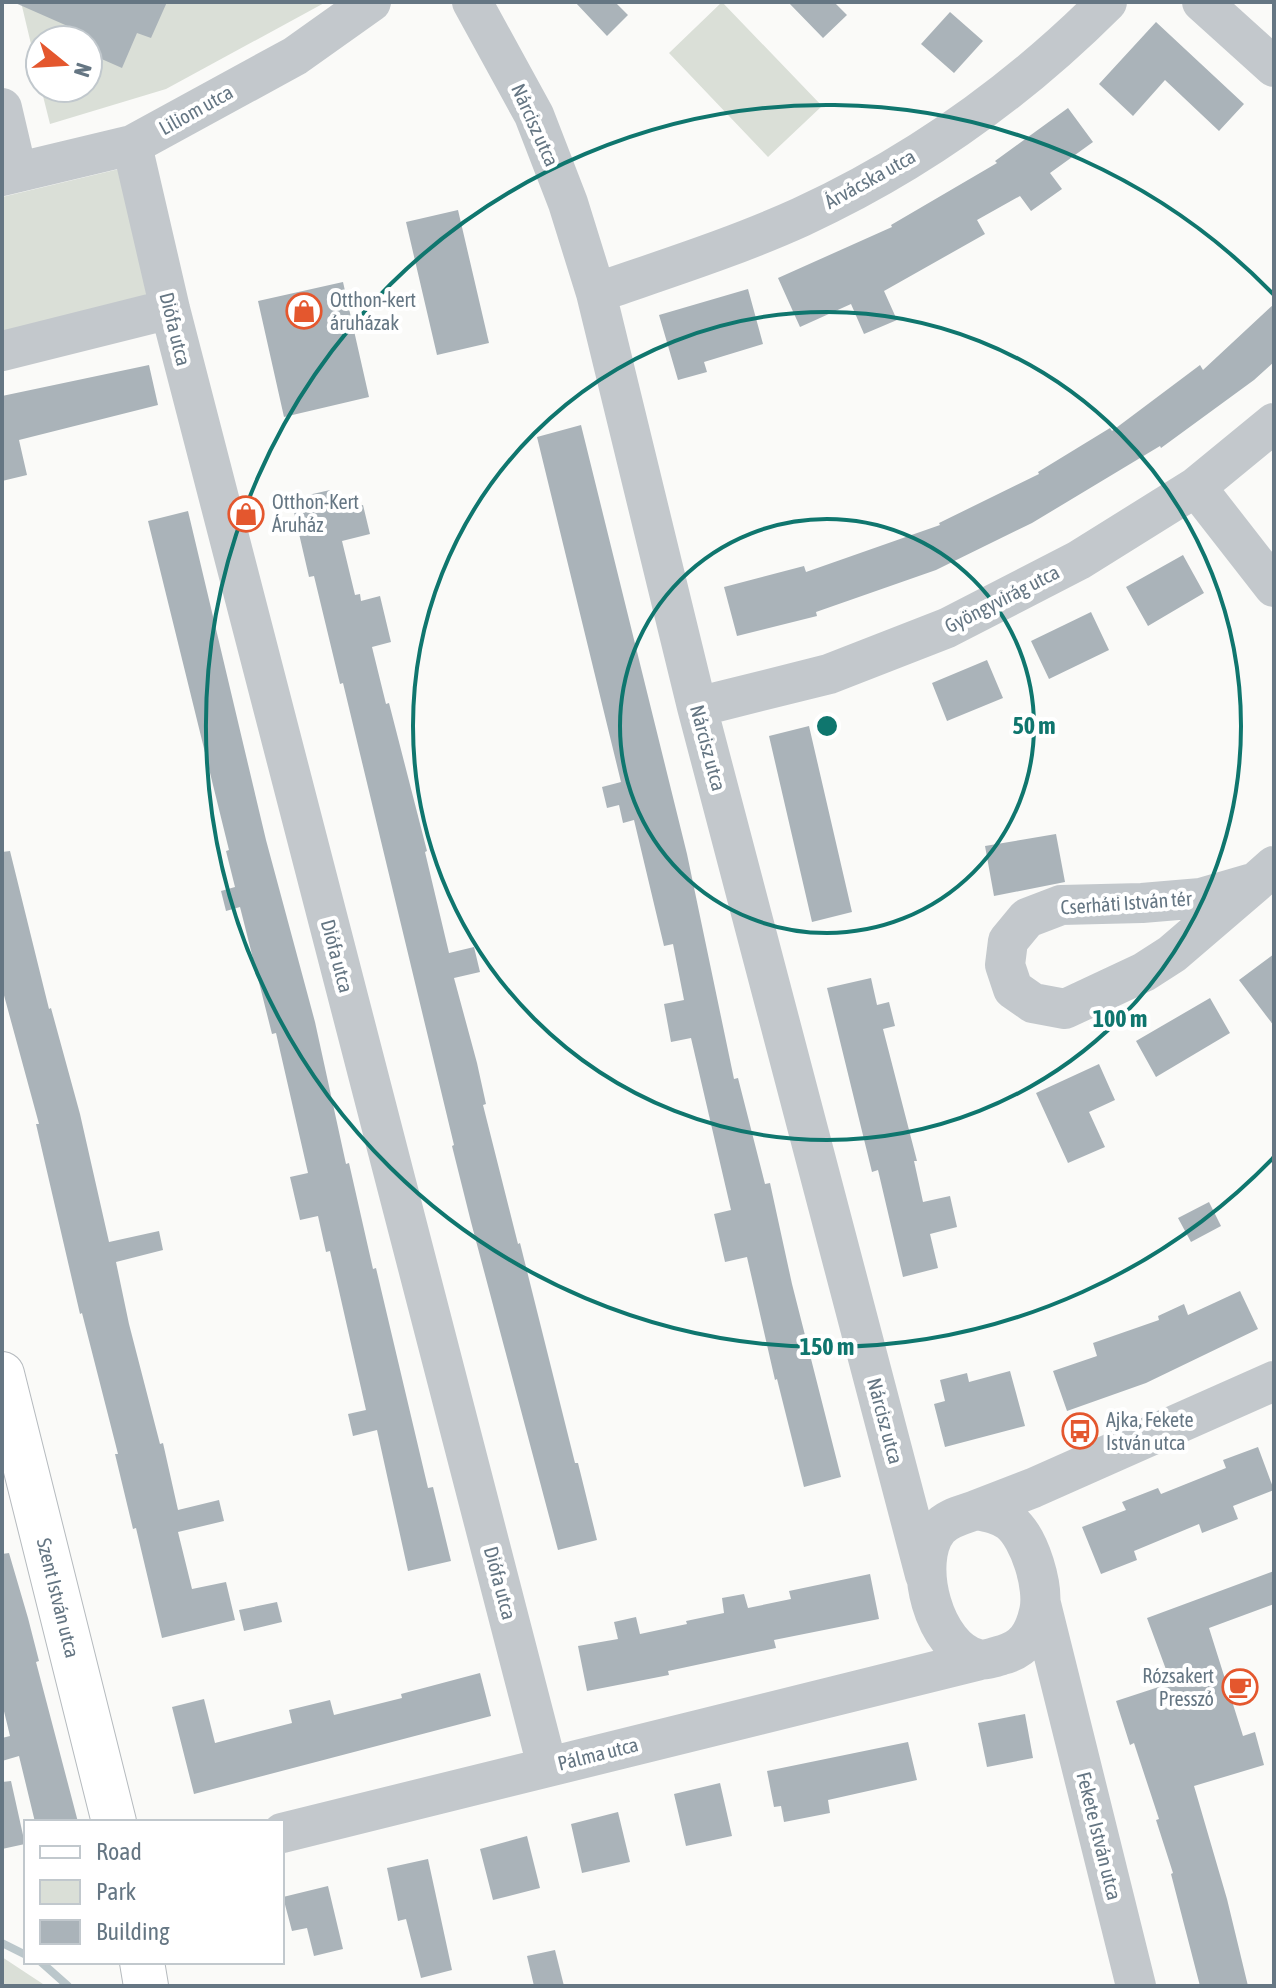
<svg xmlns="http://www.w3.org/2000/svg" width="1276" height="1988" font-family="'Asap Condensed',sans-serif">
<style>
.green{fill:#dadfd7}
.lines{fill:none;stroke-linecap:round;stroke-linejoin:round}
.stream{stroke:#bbc7cb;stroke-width:8}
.building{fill:#aab3b9}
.major-casing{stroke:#b5babe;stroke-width:46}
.minor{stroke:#c3c8cc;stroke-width:40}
.major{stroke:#fff;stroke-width:44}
.ring{fill:none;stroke:#0f766e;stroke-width:4}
.labels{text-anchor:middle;stroke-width:8;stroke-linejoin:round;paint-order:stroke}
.street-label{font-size:20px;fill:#657683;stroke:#fff}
.poi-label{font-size:20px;fill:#657683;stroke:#fff;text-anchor:start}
.centre{fill:#0f766e;stroke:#fff;stroke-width:4}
.ring-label{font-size:24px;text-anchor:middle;font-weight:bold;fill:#0f766e;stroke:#fff;stroke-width:8;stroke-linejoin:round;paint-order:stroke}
</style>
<rect width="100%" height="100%" fill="#fafaf8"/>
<path class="green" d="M21,2H326L166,89L50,124L41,88H88V40H40V82Z
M722,2L822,106L768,157L669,53Z
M119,169L151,304L2,340V197Z
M2,1957L46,1986H2Z"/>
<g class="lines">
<path class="stream" d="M2,1943L26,1955
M41,1962L68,1986"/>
</g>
<path class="building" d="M13,2H167L151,38L137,33L122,68L88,53V35Z
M575,2H615L628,15L607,36Z
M788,2H834L847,15L823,38Z
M950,12L983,41L954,73L921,44Z
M1156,22L1244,104L1219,131L1165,80L1133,116L1099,84Z
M1068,108L1093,142L1050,173L1062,189L1031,211L1020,196L977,220L985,234L884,291L897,320L864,334L851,304L800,327L778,278L892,227L891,225L997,163L995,161Z
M458,210L489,343L437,355L406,222Z
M343,282L369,397L284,417L258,301Z
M748,289L763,344L704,362L707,372L678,380L659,315Z
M1274,304V362L1254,380L1161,448L1160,446L1032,523L936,570L816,612L817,616L737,636L724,587L804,566L806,572L940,525L939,523L1039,474L1038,472L1110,428L1112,431L1200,365L1203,370Z
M149,365L158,405L19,440L27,475L2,481V396Z
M581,425L687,854L734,1079L738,1078L765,1184L770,1183L792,1284L841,1477L804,1487L777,1379L775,1380L747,1257L725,1262L714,1214L731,1210L691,1038L671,1042L664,1004L684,1000L673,944L664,946L634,820L623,823L619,805L607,808L602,787L621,782L537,437Z
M330,490L335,511L363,505L370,534L342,541L355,595L360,594L361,601L380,596L391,642L372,647L386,704L389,703L427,851L425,852L449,953L474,947L480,972L454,978L477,1063L486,1104L483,1105L518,1244L520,1243L575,1463H578L597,1540L558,1550L471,1222L452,1146L454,1145L343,683L340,684L314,576L309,577L291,499Z
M188,511L266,840L315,1022L346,1164L349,1163L373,1269L376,1268L428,1488L433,1487L451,1561L408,1571L377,1430L353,1436L348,1414L366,1410L330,1251L326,1252L318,1216L300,1220L290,1177L308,1173L276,1033L272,1034L240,907L226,911L221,891L235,887L226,851L229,850L148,521Z
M1183,555L1204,593L1148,626L1126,587Z
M1091,612L1109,650L1049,679L1031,641Z
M987,660L1003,698L947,721L932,683Z
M809,726L852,912L812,922L769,736Z
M1056,834L1065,882L994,896L985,846Z
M10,851L49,1009L51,1008L80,1114L109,1242L159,1231L163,1250L116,1262L129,1324L160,1444L163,1443L178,1510L219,1500L224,1521L178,1532L192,1589L226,1582L235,1620L162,1638L136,1528L133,1529L115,1454H118L82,1313L80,1314L36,1124H39L2,988V852Z
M1274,954V1026L1239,980Z
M871,978L877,1005L889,1002L895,1026L883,1029L917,1161H914L923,1202L950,1196L957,1227L930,1234L938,1268L903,1277L878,1170L872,1172L827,988Z
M1210,998L1230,1033L1156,1077L1136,1041Z
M1099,1064L1115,1100L1089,1112L1105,1147L1068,1163L1036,1093Z
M1209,1202L1221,1226L1191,1242L1178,1218Z
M1240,1291L1258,1329L1146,1383L1067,1411L1053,1371L1097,1356L1093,1343L1159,1320L1158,1316L1184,1304L1188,1315Z
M1010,1371L1025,1426L945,1447L934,1404L945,1401L940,1380L967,1373L969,1382Z
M1258,1447L1274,1490L1233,1506L1238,1519L1202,1533L1199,1524L1134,1551L1137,1560L1101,1574L1082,1527L1126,1510L1122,1502L1158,1488L1161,1494L1226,1468L1223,1460Z
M9,1553L28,1618L39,1661L36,1662L78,1822H35L19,1756L2,1761V1738L10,1736L2,1703V1554Z
M1274,1571V1604L1209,1628L1243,1736L1255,1732L1264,1765L1194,1786L1227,1899L1248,1986H1200L1171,1874L1173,1873L1156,1820L1159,1819L1134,1743L1130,1745L1116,1701L1171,1683L1147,1618Z
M870,1574L879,1619L774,1640L776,1648L668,1671L669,1675L587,1691L578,1646L618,1639L614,1622L636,1617L640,1634L687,1624L686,1621L724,1613L722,1598L744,1594L748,1608L791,1599L789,1591Z
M277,1602L282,1622L244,1631L239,1610Z
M480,1673L491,1716L194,1794L172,1707L204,1699L215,1743L292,1723L289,1710L330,1700L334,1715L402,1698L401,1694Z
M1025,1714L1033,1758L987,1767L978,1723Z
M908,1742L917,1780L828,1800L830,1813L784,1822L781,1806L774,1807L767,1771Z
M11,1781L25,1844L2,1849V1782Z
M720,1783L732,1836L686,1846L674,1794Z
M618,1812L630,1862L582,1873L571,1824Z
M527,1836L540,1888L493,1900L480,1849Z
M428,1859L452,1970L421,1978L406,1919L398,1921L387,1868Z
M328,1886L343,1949L314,1956L307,1928L292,1931L283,1897Z
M555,1950L564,1986H534L527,1956Z"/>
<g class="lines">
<defs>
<path id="major" d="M2,1374L114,1822
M142,1962L146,1986"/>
</defs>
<use href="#major" class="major-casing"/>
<path class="minor" d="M472,2L534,115L568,203L596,293L697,707L925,1575
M1202,2L1274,67
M2,108L17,172
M132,145L170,309L547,1766
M2,176L132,145L295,56L371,2
M596,293C665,269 735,247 801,217C916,164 1018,91 1107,2
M2,351L170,309
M1196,487L1274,587
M697,707L829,674L947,628L1079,560L1196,487L1274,423
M1256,882L1201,898L1142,903L1061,905L1027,918L1008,941L1005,965L1013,989L1033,1003L1065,1009L1144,972L1172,954L1256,882L1274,866
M976,1510C988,1512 1000,1514 1010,1522C1030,1538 1045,1588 1039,1612C1034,1634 1025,1649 1002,1655C995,1657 985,1661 978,1659C934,1649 911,1562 938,1529C947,1518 962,1515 976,1510Z
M976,1510L1033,1488L1274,1381
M1041,1604L1136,1986
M282,1833L980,1660"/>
<use href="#major" class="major"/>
</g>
<g class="ring">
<circle cx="827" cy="726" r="207"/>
<circle cx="827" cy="726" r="414"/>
<path d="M1274 1157A621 621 0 1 1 1274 295"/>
</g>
<defs>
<symbol id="shop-ring" viewBox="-11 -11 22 22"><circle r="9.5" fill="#fff" stroke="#e4572e" stroke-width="1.5"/><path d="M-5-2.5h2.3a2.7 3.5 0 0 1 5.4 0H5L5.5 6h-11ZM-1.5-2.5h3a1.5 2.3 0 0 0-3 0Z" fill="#e4572e"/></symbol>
<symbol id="bus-ring" viewBox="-11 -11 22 22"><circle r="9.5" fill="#fff" stroke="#e4572e" stroke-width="1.5"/><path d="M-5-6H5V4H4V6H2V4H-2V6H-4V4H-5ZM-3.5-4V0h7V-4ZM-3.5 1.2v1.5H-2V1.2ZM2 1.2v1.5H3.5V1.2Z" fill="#e4572e"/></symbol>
<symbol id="cafe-ring" viewBox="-11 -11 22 22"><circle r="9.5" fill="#fff" stroke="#e4572e" stroke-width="1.5"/><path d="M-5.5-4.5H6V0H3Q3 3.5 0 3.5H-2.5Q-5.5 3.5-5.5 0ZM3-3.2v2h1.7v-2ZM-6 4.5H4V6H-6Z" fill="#e4572e"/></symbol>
</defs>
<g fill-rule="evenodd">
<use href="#shop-ring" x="284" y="291" width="40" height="40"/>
<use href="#shop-ring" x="226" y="494" width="40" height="40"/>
<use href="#bus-ring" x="1060" y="1411" width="40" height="40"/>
<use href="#cafe-ring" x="1220" y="1667" width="40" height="40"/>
</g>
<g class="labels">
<g class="street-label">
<text transform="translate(196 110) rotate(-29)" y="7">Liliom utca</text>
<text transform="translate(535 125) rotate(66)" y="7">Nárcisz utca</text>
<text transform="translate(870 179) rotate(-29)" y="7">Árvácska utca</text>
<text transform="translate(175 329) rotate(76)" y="7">Diófa utca</text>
<text transform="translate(1002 599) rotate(-27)" y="7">Gyöngyvirág utca</text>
<text transform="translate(708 748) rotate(75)" y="7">Nárcisz utca</text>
<text transform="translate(1126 903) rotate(-4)" y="7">Cserháti István tér</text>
<text transform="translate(337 956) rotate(75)" y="7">Diófa utca</text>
<text transform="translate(885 1421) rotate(75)" y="7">Nárcisz utca</text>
<text transform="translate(500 1583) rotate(75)" y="7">Diófa utca</text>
<text transform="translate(58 1598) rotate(76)" y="7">Szent István utca</text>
<text transform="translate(598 1754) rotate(-14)" y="7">Pálma utca</text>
<text transform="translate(1099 1836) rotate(76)" y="7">Fekete István utca</text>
</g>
<g class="poi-label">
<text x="330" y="307">Otthon-kert<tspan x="330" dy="23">áruházak</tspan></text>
<text x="272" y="509">Otthon-Kert<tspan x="272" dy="23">Áruház</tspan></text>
<text x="1106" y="1427">Ajka, Fekete<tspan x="1106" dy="23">István utca</tspan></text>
<text x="1214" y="1683" text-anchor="end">Rózsakert<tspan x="1214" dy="23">Presszó</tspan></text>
</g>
</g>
<circle cx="827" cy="726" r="12" class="centre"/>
<g class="ring-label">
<text x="1034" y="734">50 m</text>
<text x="1120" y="1027">100 m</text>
<text x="827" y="1355">150 m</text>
</g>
<rect width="1276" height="1988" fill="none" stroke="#657683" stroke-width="8"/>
<rect x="24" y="1820" width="260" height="144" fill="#ffffff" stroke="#c1c8cd" stroke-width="2"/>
<rect x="40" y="1846" width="40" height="12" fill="#ffffff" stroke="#c1c8cd" stroke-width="2"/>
<text x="96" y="1860" font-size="24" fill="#657683">Road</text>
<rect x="40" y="1880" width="40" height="24" fill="#dadfd7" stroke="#c1c8cd" stroke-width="2"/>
<text x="96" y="1900" font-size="24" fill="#657683">Park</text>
<rect x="40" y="1920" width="40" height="24" fill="#aab3b9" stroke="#c1c8cd" stroke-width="2"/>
<text x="96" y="1940" font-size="24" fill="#657683">Building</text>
<g transform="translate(64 64) rotate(108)"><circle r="38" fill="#ffffff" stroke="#c1c8cd" stroke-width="2"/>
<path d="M0-6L14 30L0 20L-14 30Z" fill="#e4572e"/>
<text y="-12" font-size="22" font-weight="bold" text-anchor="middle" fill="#657683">N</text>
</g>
</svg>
